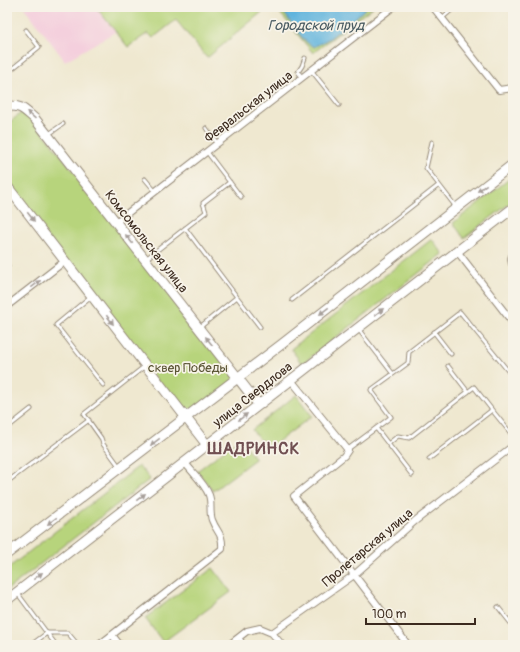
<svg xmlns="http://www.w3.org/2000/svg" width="520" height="652" font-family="Pangolin,sans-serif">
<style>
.built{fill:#f4cfdd}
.green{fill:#b7d47b;stroke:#797f4c}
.water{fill:#61b4dd;stroke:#4e6f7e}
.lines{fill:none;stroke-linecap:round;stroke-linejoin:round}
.service-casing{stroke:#958977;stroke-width:5}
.minor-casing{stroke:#958977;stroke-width:8}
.secondary-casing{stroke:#958977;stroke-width:11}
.service{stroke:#fff;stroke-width:3}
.minor{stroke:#fff;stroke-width:6}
.secondary{stroke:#fff;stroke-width:9}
.oneway{fill:#a79f9a}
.labels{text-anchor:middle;stroke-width:3.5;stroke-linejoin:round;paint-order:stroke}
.street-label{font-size:13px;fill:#3b2a1e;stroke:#f7f3e8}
.park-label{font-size:13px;fill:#5a5435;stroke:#f7f3e8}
.water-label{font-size:14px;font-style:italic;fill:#485a61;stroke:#f7f3e8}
.district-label{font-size:17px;font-weight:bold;letter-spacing:1px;fill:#715052;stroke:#f7f3e8}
</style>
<rect width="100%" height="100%" fill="#f7f3e8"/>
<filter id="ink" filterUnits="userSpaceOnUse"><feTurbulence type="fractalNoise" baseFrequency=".025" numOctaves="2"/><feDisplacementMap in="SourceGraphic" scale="8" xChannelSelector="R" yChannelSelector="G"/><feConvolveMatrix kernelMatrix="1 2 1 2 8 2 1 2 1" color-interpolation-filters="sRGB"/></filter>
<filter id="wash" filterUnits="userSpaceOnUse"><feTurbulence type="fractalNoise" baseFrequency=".012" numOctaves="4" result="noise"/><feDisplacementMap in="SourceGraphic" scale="16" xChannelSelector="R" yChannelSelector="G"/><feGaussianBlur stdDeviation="0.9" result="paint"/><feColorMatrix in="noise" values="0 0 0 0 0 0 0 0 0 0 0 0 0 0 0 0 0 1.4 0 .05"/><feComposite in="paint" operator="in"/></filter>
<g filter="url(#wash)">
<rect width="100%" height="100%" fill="#efe8d0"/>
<path class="built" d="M24,7H96L115,32L65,61Z"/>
<path class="green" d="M96,7H268L207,58L176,20L153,38L148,33L128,47Z
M275,7H280L302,37L314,47L330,38L354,19L367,7H373L313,53Z
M25,110L238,378L186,418L7,186V124Z
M513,176V201L464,238L453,223Z
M432,239L443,254L302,364L291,349Z
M296,395L312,416L268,449L252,430Z
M240,438L255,459L213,491L197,471Z
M139,466L150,479L7,590V569Z
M213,568L231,592L163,642L145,618Z"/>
<path class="water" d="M280,7H367L354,19L330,38L314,47C302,42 288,18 280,7Z"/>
</g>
<g filter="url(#ink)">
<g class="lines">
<defs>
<path id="service" d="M442,18L455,7
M311,70L339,105
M7,73L39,47L26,30
M302,77L298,72L302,66L305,58
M206,128L217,143
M49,134L63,124
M432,142L426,168L456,207
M207,152L241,197
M145,179L155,191
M185,228L237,297
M513,253C508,257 509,263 513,268
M147,258L206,212L203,203L230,182
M7,265L8,266
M90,297L56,325L103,385
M292,300L439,185
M460,312L513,377
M200,327L237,297L260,327
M359,330L393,374L408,363L409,352L458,314
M434,332L451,354
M448,366L468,392
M492,410L513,436
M7,428L31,409
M376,428L412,475
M388,444L398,436L409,438L474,387L492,410L429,459
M348,449L391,417L371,390L393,374
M119,466L103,444L101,438L84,414L145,366
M7,482L89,420
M18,594L47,633L31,645
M498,607L513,626
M47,633H68L78,645
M47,633L56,645
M239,637L245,645"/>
<path id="minor" d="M433,7L499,90L513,88
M116,222L393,7
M457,251L513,323
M7,306L65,261
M291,380L348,450L344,456L294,496L408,645
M272,633L354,575L415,521L513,446
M272,633L282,645
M112,635L120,645
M99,645L222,549C223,533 217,533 212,520C209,512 212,503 209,495C205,484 192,472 185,463
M229,645L247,631L260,628L272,633"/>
<path id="secondary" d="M7,106C22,105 24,110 35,119L259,405
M7,186L207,445
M7,554L282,344L513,164
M7,600L513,208"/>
</defs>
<use href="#service" class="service-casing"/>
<use href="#minor" class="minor-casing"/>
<use href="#secondary" class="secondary-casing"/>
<use href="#service" class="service"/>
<use href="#minor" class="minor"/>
<use href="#secondary" class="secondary"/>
</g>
<defs><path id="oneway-solid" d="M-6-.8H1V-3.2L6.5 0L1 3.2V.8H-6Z"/></defs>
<g class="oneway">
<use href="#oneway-solid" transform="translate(31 115) rotate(-139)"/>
<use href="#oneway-solid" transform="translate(482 188) rotate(142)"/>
<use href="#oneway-solid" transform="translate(31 217) rotate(52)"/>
<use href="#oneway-solid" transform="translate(129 239) rotate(-128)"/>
<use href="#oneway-solid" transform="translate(36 284) rotate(-38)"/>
<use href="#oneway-solid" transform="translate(324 311) rotate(142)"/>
<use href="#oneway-solid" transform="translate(379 312) rotate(-38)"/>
<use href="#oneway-solid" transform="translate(110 320) rotate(53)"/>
<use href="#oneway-solid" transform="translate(209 341) rotate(-128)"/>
<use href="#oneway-solid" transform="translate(243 417) rotate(-38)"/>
<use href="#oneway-solid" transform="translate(155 442) rotate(143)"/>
<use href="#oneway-solid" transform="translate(141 497) rotate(-38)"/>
<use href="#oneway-solid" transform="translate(52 521) rotate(143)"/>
<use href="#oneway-solid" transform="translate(38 576) rotate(-38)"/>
</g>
</g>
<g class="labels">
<g class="street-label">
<text transform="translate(248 106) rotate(-38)" y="5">Февральская улица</text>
<text transform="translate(147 241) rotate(52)" y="5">Комсомольская улица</text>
<text transform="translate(252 394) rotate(-38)" y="5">улица Свердлова</text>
<text transform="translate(367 547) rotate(-40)" y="5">Пролетарская улица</text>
</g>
<g class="park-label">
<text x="188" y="372">сквер Победы</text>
</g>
<g class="water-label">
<text x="316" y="30">Городской пруд</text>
</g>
<g class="district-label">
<text x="254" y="454">ШАДРИНСК</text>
</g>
</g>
<rect width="520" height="652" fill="none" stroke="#f7f3e8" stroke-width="24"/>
<path d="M366 618v6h109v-6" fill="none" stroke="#3b2a1e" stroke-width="2"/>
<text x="372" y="618" font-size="12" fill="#3b2a1e" stroke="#f7f3e8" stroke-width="3" paint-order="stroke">100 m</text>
</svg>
